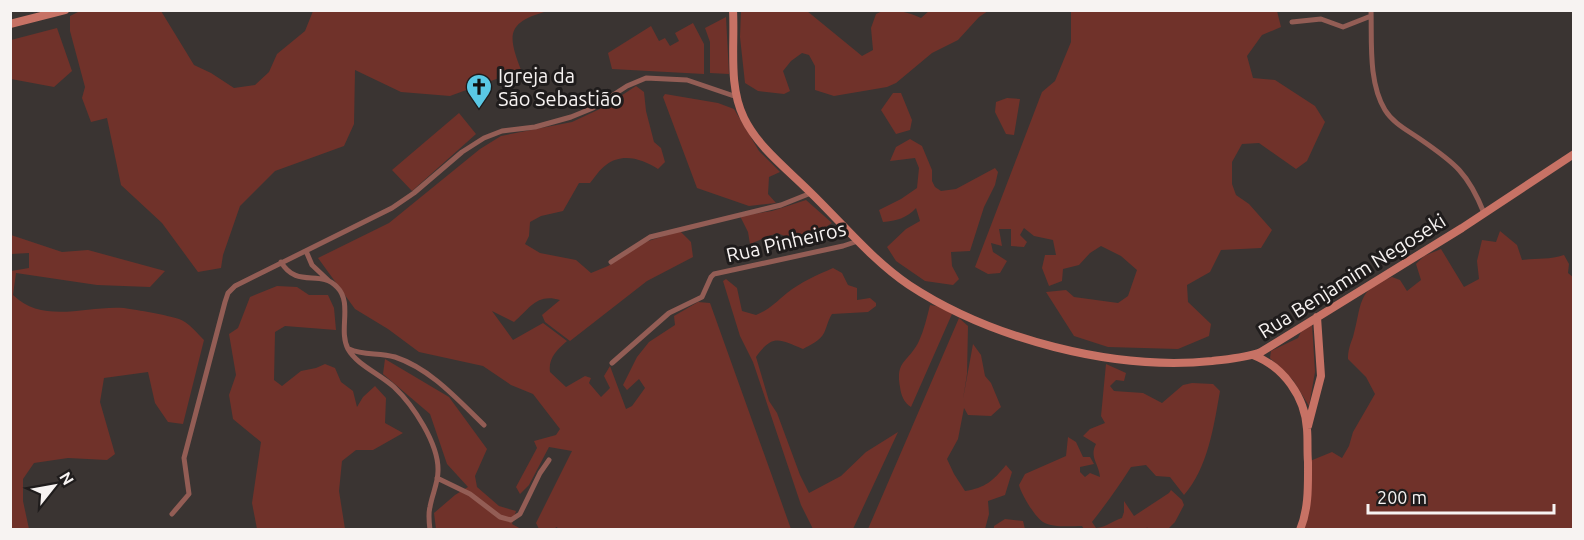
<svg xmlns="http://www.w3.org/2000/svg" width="1584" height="540" font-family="Ubuntu,sans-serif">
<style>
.green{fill:#70322a}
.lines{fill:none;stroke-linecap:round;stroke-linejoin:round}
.street{stroke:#935d55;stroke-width:5}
.secondary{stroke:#c77265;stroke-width:8}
.labels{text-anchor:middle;stroke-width:6;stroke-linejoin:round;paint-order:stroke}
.poi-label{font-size:20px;fill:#f7f3f2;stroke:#1f1c1c;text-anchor:start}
.street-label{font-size:20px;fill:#f7f3f2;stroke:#1f1c1c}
</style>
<rect width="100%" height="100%" fill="#3a3432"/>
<path class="green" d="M80,11H161L194,65L211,73L234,88L255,85L269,72L277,54L305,31L313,11H548C507,22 507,34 521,70L450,96L401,92L355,70L354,124L344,146L275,171L240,206L223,255L221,268L198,272L162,223L121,185L107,118L91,122L82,98L85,87L70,31V16Z
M741,11H807L862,56L873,50L871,28L876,14C890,7 907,12 921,18L929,11H988L979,17L958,40L932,53L896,83L887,87L834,96L815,90V66L809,55L802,53L791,61L783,71L790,91L784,94L758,91L745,83L740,37Z
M1071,11H1277L1281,27L1262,35L1247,56L1253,78L1275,80L1315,106L1325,122L1307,161L1296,169L1259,143L1242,144L1232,162V184L1236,195L1249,204L1272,230L1261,248L1221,250L1210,272L1187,285L1188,302L1211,324L1209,336L1178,349L1108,347L1074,336L1046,292L1066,290L1074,297L1118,303L1128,296L1137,270L1121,256L1101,246L1090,253L1079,265L1063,269L1062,281L1049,286L1042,268L1045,255H1056L1053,240L1034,236L1024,228L1020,235L1027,242L1024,247L1011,246V229H999L1002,246L991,243L993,252L1007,261L1000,273L988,274L975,267L1042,92L1055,81L1071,42Z
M726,17L729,74L710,73V42L705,28Z
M693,23L704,44V74L612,69L608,53L651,26L659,41L665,38L670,46L679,41L675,33Z
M57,28L72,71L54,87L11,79V40Z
M636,86L644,92L646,111L654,142L661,148L665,162L658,169C643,159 622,152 606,165C600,169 595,177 590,183H579L563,211L541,216L530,222L529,236L525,244L540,253L576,260L591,273L608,266L645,242L680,231L691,242L693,257L647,281L570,341L545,322L542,315L560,300C537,293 530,308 514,322L492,311L513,340L543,323L567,341C557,350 548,358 550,372L566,387L585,376L591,378L589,383L601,397L610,388L604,376L610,366L626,409L632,406L645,388L639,379L627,390L623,385L637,357L649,342L675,325L674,316L698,302L710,303L791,529L558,530L557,527L553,529H539L536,523L572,451L549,447L529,485L520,494L516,487L537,448L534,441L556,435L560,429L533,394L511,385L483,366L419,352L388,329L355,309L318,258L389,223L480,149L501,136L572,122L604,107Z
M893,93H901L912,120L910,130L896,134L881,110Z
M665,94L718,103L734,109L759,151L780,172L769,177L768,194L776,203L749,206L697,188L663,97Z
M1007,98L1020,99L1014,135L1006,134L995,112L996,102Z
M459,113L476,134L412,191L392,170Z
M910,139L922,146L932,170V181L935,187L941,191L956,189L995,168L998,172L995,185L984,207L970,251L951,252L952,266L959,279L953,285L925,281L896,261L887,247L906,229L920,221L916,208C907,218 896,221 883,222L879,210L901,199L917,188L919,168L915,158L890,161L896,147Z
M806,200L832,223L812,236L795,240L777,233L750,244L748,232L740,216L772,211Z
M1500,231L1517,245L1522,260C1538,258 1549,260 1564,255L1569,264L1568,273L1574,278L1573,529L1304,530L1310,461L1332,452L1342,458L1349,446L1353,432L1375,394L1366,377L1348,359C1348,350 1350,345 1353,337C1362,306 1356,289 1392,277L1400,280L1407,291L1421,280L1416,264L1424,256L1441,249L1464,287L1479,279L1477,261L1482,240L1496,242Z
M11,235L62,252L88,250L165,271L150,287L97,285L16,273L13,295C44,325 87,305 124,308C138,310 167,315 179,319C188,322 197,333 204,340L183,424L168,422L155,403L148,372L104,378L100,402L115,454L107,460L68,458L34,463L23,479V501L29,529H11V271L29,268V253L11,254Z
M833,268L842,273L848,285L857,288V300L870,298L876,303V306L868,312L832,314C828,320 827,327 824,333C820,341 810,345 803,349C780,340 773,333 756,357L769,401L777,413L800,475L809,493L841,476L866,452L898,432L853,529H813L801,505L753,362L740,336L723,281L726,279L737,288L742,311L756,315C770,309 775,303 787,293C801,282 817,275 833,268Z
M277,286L297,287L309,295H328L334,308L336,330L285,326L275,332L274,380L282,386L301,371L316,368L325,364L335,368L341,382L353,391L357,407L363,397L375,386L386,398L385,423L403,433L373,450H356L342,461L339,491L345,529H257L252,503L261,442L233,419L229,395L236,375L229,334L238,328L250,297Z
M930,305L942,307L952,314L911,407C904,403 901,395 900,387C895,360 909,362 919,341C924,330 927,317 930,305Z
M959,318L968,326L967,374L963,399L973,344L981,355L985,376L991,383L1001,407L991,416L968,415L964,408L958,439L947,459L954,474L965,491C985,488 993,481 1006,465L1012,472L1005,495L988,501L989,514L985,529H868Z
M1312,324L1315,372L1309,406L1293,380L1270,358L1271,351L1298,338L1301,332Z
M385,359L449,397L487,449L475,476L477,487L499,506L516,511L512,524L521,529H436L434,513L455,495L468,487L447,464L430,414L383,374Z
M1106,364L1126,373L1124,381L1116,380L1110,386L1114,391L1143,393L1162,403L1183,385L1192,383L1213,384L1220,391C1214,425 1208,468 1184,495L1170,477L1156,476L1146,465L1131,467C1119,486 1106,504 1092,522L1096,528C1107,527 1112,521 1122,518L1124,512V501L1134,516L1169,493L1171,490L1182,500L1184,505L1175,522L1168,529H1146L1148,527L1143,530L1084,529L1082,526C1071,526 1053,528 1043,522C1035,517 1021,494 1019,485L1025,474L1066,456L1068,437L1076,442L1083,457H1090L1094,464L1080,467V472L1085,477L1090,473L1100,477C1099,464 1089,457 1096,444L1083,436L1090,429L1105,423L1101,416Z
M1005,519L1023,521L1025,529H994V526Z"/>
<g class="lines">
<path class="street" d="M1371,10C1372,41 1368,82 1385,110C1393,123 1407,130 1420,139C1455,163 1468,173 1484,213
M1292,22L1321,19L1343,27L1371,16
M306,251L312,265L329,281
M281,262C297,289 320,269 337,287C353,303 338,330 348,349C357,365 380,374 394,387C413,405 439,444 438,471C438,483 432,495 430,507C428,514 429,522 430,530
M611,262L650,237L781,205L811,193
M349,349C364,356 379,352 395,357C431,369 458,400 484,425
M612,363L669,313L702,297L711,277L714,274L843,246L858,241
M437,478L470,494L500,517L511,520L520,514L540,473L549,460
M172,514L189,494L184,458L225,302L228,293L235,286L392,208L414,193L462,152L484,138L502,131L535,127L571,117L593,108L627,86L646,78L687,80L737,97"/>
<path class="secondary" d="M733,10C735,45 728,86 744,118C758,147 787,169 810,192C842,223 872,260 909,285C991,339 1114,371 1212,361C1228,359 1246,358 1261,352L1462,228L1574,154
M10,24L65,10
M1253,355C1284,367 1305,397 1307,429C1308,440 1307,451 1308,462C1308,485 1309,508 1300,530
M1308,426L1321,376L1317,317"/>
</g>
<defs>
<symbol id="church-pin" viewBox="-11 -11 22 30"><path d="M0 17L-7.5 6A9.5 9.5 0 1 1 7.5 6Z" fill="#5ac8e5" stroke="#1f1c1c"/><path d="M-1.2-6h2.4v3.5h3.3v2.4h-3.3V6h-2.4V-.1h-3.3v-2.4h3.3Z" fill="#111"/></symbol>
</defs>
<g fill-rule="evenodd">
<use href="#church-pin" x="464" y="72" width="30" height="40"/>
</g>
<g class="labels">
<g class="poi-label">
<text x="498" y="83">Igreja da<tspan x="498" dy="23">São Sebastião</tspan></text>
</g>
<g class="street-label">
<text transform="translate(786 242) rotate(-13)" y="7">Rua Pinheiros</text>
<text transform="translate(1352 276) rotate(-32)" y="7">Rua Benjamim Negoseki</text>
</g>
</g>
<rect width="1584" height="540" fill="none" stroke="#f7f3f2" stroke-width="24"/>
<g transform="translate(54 486) rotate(59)" stroke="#1f1c1c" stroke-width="4.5" paint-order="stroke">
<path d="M0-4.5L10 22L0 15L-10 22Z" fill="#f7f3f2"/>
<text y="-9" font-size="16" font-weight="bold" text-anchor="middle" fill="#f7f3f2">N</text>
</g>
<path d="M1368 504v9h186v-9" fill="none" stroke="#f7f3f2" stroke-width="3"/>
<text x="1377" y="504" font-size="18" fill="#f7f3f2" stroke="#1f1c1c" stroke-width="4.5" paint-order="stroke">200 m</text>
</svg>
